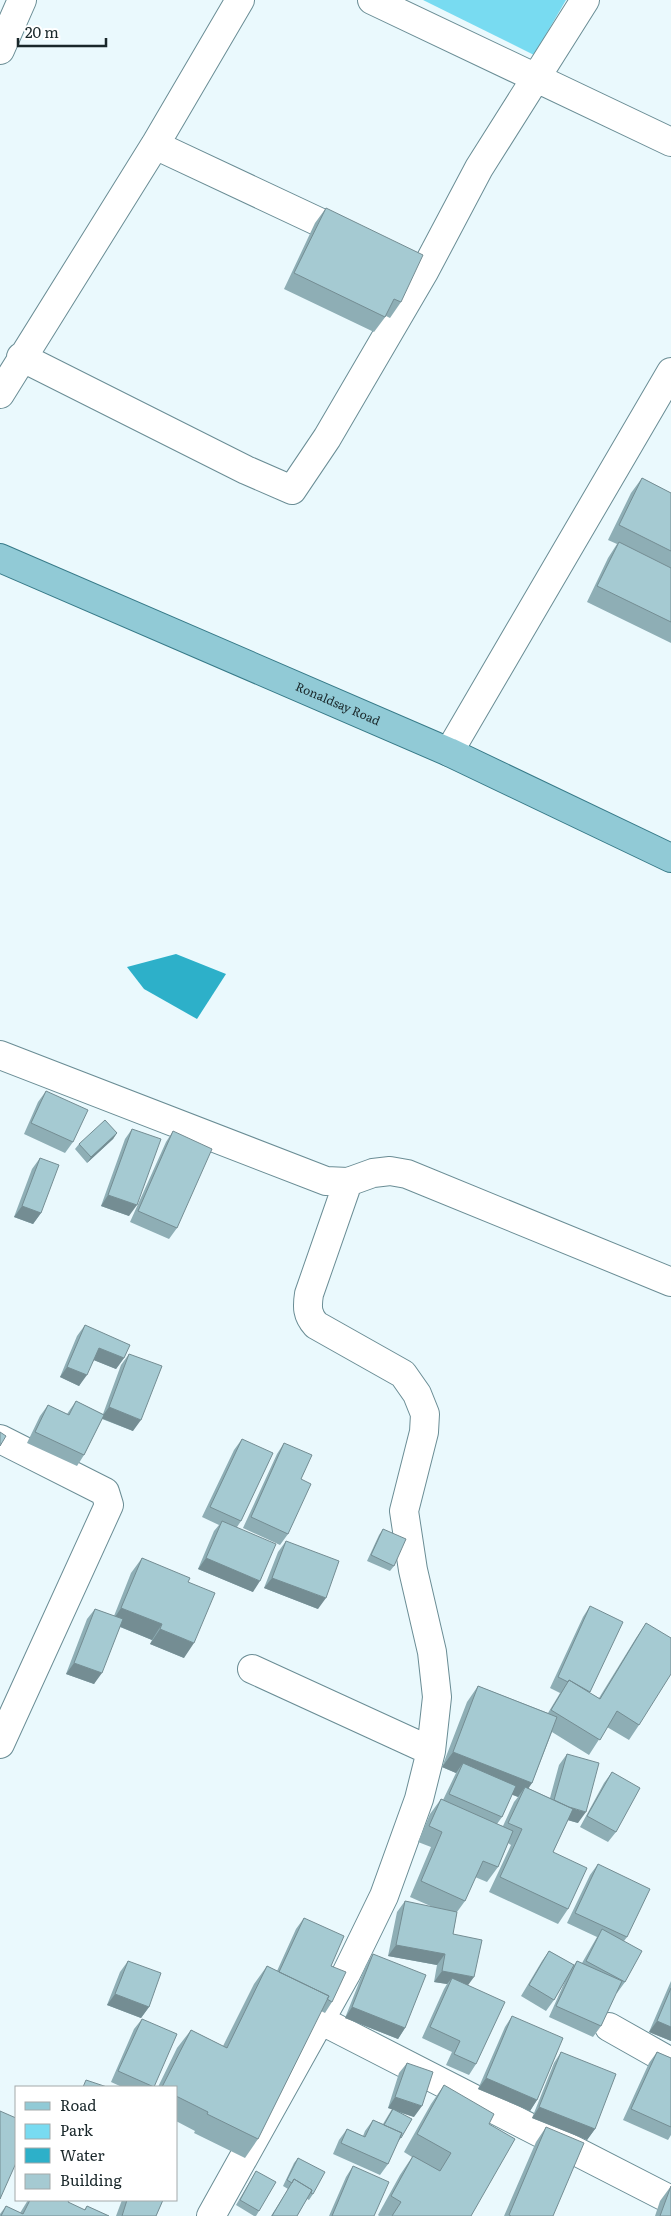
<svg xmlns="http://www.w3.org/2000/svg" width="671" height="2216" font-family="Literata,serif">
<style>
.green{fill:#78dbf1}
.water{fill:#2db0c9}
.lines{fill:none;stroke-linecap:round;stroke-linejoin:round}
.minor-casing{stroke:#6a8d95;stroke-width:30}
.major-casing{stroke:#377a88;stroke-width:30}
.minor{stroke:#fff;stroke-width:28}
.major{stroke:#91cad6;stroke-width:28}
.wall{fill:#8eaeb5;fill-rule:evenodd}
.shaded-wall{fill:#748d93}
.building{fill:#a5cad2;stroke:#748d93}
.labels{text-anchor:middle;stroke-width:5;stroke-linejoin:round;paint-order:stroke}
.street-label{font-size:12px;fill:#19272a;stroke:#fff}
</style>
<rect width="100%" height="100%" fill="#eaf9fd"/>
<path class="green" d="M423,0H566L534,55Z"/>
<path class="water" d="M176,954L226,974L197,1019L144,989L127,967Z"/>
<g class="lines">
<defs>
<path id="minor" d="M372,0L671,142
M0,50L22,0
M155,145L351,237
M21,357L246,470L292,490L327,438L424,272L479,168L585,0
M0,394L155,145L240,0
M449,752L671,372
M0,1055L326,1181L348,1182L373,1173L390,1171L407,1174L671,1282
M0,1439L105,1492L109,1505L0,1744
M252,1669L431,1751
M320,2020L671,2200
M609,2027L671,2062
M211,2216L346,1974L384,1896L419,1799L431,1751L437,1697L432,1652L413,1570L404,1511L424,1432L425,1414L417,1394L403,1374L316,1325C307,1315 307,1307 309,1294L348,1182"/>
<g id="major">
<path id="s1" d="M0,558L449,752L671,858"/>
</g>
</defs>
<use href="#minor" class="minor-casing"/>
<use href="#major" class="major-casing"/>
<use href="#minor" class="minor"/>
<use href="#major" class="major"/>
</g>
<path class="wall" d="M326,208L401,302L390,318L386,316L374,332L284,289L315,223Z
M642,478L671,493V643L587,602L608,558L617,544L608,540L631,493Z
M46,1091L73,1142L65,1153L24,1134L38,1102Z
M132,1129L129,1216L101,1206L125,1139Z
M173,1131L177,1228L169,1239L130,1222L166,1142Z
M117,1133L113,1139L87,1163L75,1149L79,1144Z
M40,1158L41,1213L33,1224L14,1217L32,1169Z
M85,1325L124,1358L116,1369L94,1360L79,1386L60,1377L77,1336Z
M129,1354L133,1431L102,1419L84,1455L77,1466L27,1443L40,1416L48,1405L67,1414L76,1401L103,1414L121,1365Z
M242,1439L241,1521L237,1527L253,1592L198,1569L214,1531L219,1525L202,1517L234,1450Z
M284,1443L301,1479L288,1534L280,1545L243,1528L277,1454Z
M383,1529L394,1566L390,1571L367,1561L379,1535Z
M286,1541L318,1609L264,1588L278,1552Z
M142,1558L188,1582L184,1658L150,1644L152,1640L120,1627L94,1684L66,1674L87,1619L95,1609L114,1616L131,1573Z
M590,1606V1693L599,1698L636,1638L646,1623L639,1725L629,1740L607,1727L589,1755L552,1732L532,1783L528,1788L550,1798L559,1765L567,1754L578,1823L568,1820L553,1852L568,1909L558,1924L489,1892L511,1845L508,1843L498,1867L487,1882L475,1877L465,1901L457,1912L453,1934L468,1985L476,2064L469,2075L446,2065L452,2052L422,2038L444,1989L447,1984L434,1982L437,1965L388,1956L397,1912L405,1901L435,1908L410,1897L431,1847L418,1842L430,1814L441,1799L443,1800L456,1773L442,1767L467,1702L478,1686L548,1713L560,1693L550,1688L583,1617ZM512,1794L518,1797L514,1802L503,1826L497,1824L502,1817Z
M612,1772L616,1832L608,1842L580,1827L604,1783Z
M598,1864L627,1937L624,1941L625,1982L617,1993L616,1992L601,2026L593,2037L549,2017L566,1979L554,2000L546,2011L521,1996L542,1961L549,1951L574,1965L577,1961L582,1963L597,1937L567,1923L590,1875Z
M304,1918L331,1966L332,2002L325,2013L321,2011L258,2139L245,2158L194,2133L195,2131L176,2121V2087H158L177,2048L191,2030L223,2046L254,1984L267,1966L277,1971L296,1929Z
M373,1954L405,2028L398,2039L345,2018L366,1965Z
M128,1961L149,2007L141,2018L107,2005L120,1972Z
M671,1981V2041L649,2032Z
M512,2016L537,2100L530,2111L478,2089L505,2027Z
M142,2019L153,2087H122L111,2082L134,2029Z
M561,2052L595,2129L587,2140L532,2118L554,2063Z
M657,2052L671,2058V2135L668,2140L623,2120L649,2063Z
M407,2063L414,2117L398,2112L401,2138L397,2143L388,2164L380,2175L333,2154L339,2140L347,2129L363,2136L365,2131L373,2120L383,2124L392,2109L388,2108L399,2073Z
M444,2085L489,2124L471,2216H379L378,2215L400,2175L412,2157L404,2152L431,2104Z
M546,2127L553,2216H504L536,2142Z
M298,2158L313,2194L309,2200L307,2199L297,2216H271L288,2189L283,2186L294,2163Z
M353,2166L374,2216H329L346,2177Z
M256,2171L259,2211L256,2216H254L236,2205Z
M671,2186V2216H655L660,2201Z
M28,2200H69L68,2202L84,2210L87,2206L109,2216H0V2214L6,2206L20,2213Z
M122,2200H163L156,2216H116Z"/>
<path class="shaded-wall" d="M117,1133L113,1139L87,1163L91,1157Z
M108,1195L137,1205L129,1216L101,1206Z
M22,1206L41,1213L33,1224L14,1217Z
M99,1348L124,1358L116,1369L91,1359Z
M67,1367L87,1375L79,1386L60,1377Z
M109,1407L141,1420L133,1431L101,1418Z
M206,1558L260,1581L253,1592L198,1569Z
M272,1578L326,1598L318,1609L264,1588Z
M121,1608L162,1624L152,1640L111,1623Z
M160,1629L194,1643L184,1658L150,1644Z
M74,1663L102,1673L94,1684L66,1674Z
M453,1752L532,1783L522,1798L525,1787L518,1797L458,1774L463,1763L456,1773L442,1767Z
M553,1803L586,1812L578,1823L546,1814Z
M396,1945L445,1954L437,1965L388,1956Z
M442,1971L474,1977L466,1988L452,1978L447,1984L434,1982Z
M115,1994L149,2007L141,2018L107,2005Z
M352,2007L405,2028L398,2039L345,2018Z
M657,2021L671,2027V2041L649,2032Z
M486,2078L537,2100L530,2111L478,2089Z
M395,2097L422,2106L414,2117L388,2108Z
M539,2107L595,2129L587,2140L532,2118Z"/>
<path class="building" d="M326,208L423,255L401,302L394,299L385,317L294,273Z
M642,478L671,493V551L619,525Z
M619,542L671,568V622L597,586Z
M46,1091L88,1110L73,1142L31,1123Z
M105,1120L117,1133L91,1157L79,1144Z
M132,1129L161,1139L137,1205L108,1195Z
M173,1131L212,1149L177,1228L138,1211Z
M40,1158L59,1165L41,1213L22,1206Z
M85,1325L130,1345L124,1358L99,1348L87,1375L67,1367Z
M129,1354L162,1366L141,1420L109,1407Z
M76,1401L104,1415L84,1455L35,1432L48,1405L69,1415Z
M0,1432L6,1436L0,1446Z
M242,1439L273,1453L241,1521L210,1507Z
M284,1443L312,1455L301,1479L311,1484L288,1534L251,1517Z
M222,1521L276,1544L260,1581L206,1558Z
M383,1529L406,1539L394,1566L371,1555Z
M286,1541L339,1561L326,1598L272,1578Z
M142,1558L190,1578L188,1582L215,1593L194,1643L160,1629L162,1624L121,1608Z
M590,1606L623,1622L590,1692L569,1680L568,1682L558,1677Z
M95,1609L123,1619L102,1673L74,1663Z
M646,1623L671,1638V1674L639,1725L617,1711L600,1740L551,1710L569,1680L600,1699Z
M478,1686L557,1717L532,1783L453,1752Z
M567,1754L599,1763L586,1812L569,1807L554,1800Z
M463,1763L516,1786L502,1817L449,1794Z
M612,1772L640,1788L616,1832L587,1816Z
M525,1787L573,1809L553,1852L587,1868L568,1909L500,1877L522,1829L508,1823Z
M441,1799L513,1831L498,1867L483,1861L465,1901L421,1881L442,1832L429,1826Z
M598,1864L650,1889L627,1937L575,1913Z
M405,1901L457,1912L453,1934L482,1940L474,1977L442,1971L445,1954L396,1945Z
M304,1918L344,1936L331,1966L346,1972L332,2002L327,1999L329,1996L279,1972Z
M602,1929L642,1951L625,1982L586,1961Z
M549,1951L574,1965L554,2000L529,1985Z
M373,1954L426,1975L405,2028L352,2007Z
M128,1961L161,1973L149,2007L115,1994Z
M577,1961L622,1981L601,2026L556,2006Z
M267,1966L329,1996L258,2139L207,2114L208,2112L176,2096V2087H162L191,2030L227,2048Z
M452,1978L505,2002L476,2064L454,2054L460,2041L430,2027Z
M671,1988V2027L657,2021Z
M512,2016L563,2038L537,2100L486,2078Z
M142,2019L177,2034L154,2087L118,2071Z
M561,2052L616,2074L595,2129L539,2107Z
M657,2052L671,2058V2127L631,2109Z
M407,2063L433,2072L422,2106L395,2097Z
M86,2080L107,2087H83Z
M444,2085L494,2114L489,2124L515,2139L471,2216H392L401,2202L391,2196L413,2156L440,2171L451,2153L417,2134Z
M393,2109L412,2119L401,2138L400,2137L402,2133L384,2125Z
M0,2111L16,2118V2163L0,2199Z
M373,2120L402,2133L388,2164L341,2143L347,2129L365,2137Z
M546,2127L584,2143L553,2216H511L509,2215Z
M298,2158L325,2172L313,2194L311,2193L312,2190L294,2179L292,2183L287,2180Z
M353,2166L389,2182L374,2216H332Z
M256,2171L276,2182L259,2211L240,2200Z
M294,2179L312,2190L297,2216H272Z
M671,2186V2216H660Z
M30,2200H69L68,2202L85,2210L87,2206L109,2216H1L6,2206L23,2214Z
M127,2200H163L156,2216H122Z"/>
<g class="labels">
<g class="street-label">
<text dy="4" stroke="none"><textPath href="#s1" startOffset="368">Ronaldsay Road</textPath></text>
</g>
</g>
<rect x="15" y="2086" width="162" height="115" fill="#ffffff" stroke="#a3a9aa"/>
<rect x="25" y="2102" width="25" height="8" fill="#91cad6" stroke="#a3a9aa"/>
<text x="60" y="2111" font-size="15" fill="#19272a">Road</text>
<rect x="25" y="2124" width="25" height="15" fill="#78dbf1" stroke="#a3a9aa"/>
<text x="60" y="2136" font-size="15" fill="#19272a">Park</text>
<rect x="25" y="2148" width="25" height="15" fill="#2db0c9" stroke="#a3a9aa"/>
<text x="60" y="2161" font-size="15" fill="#19272a">Water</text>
<rect x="25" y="2174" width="25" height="15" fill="#a5cad2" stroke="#a3a9aa"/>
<text x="60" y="2186" font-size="15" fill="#19272a">Building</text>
<path d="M18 38v8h88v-8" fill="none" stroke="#19272a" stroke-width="2.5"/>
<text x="25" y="38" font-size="15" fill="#19272a" stroke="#ffffff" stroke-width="4" paint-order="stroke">20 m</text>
</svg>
